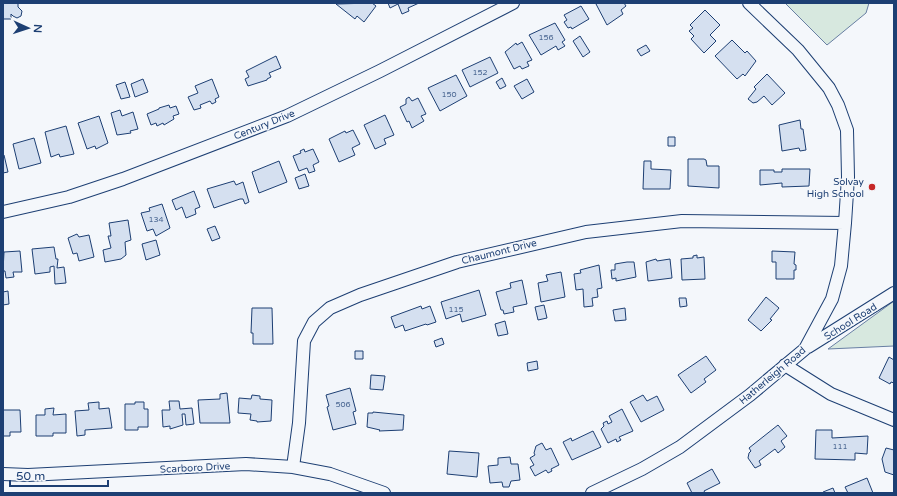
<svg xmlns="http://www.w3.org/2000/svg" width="897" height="496" font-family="'Varela Round',sans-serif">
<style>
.green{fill:#d7e8df;stroke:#687fa3}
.building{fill:#d5e0f0;stroke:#1d3f73}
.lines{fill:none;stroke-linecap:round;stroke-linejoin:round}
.street-casing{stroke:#1d3f73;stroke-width:14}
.street{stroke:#f4f7fb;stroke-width:12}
.poi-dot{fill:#c62828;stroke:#f4f7fb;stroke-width:1.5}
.labels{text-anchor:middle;stroke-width:3;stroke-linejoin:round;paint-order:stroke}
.number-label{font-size:8px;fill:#4b6792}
.street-label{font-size:10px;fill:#1d3f73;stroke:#f4f7fb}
.poi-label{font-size:10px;fill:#1d3f73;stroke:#f4f7fb;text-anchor:end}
</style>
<rect width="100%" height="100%" fill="#f4f7fb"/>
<path class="green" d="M785,3H869L866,13L827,45Z
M894,301V346L828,349Z"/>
<path class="building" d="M3,3H18V7L22,11L21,16L17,18L13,16L11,14V19H3Z
M372,3L376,6L364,22L357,16L355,19L336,4Z
M388,3H419L408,8L409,11L402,14L398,4L390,8Z
M599,3H624L626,6L621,10L623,14L607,25L596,4Z
M581,6L589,19L572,29L571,27L568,28L564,22L567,20L564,15Z
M705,10L720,25L710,35L716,41L704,53L691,39L694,36L689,31L693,28L690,25Z
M555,23L565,40L562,42L565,46L558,50L556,46L541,55L529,35Z
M580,36L590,52L583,57L573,41Z
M732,40L745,53L747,51L756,61L745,76L743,74L737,79L715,56Z
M522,42L532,60L527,62L529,66L522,69L520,66L514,69L505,52L516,43L517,45Z
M646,45L650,51L641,56L637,50Z
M276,56L281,68L269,73L271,77L267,79V80L248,86L245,79L249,77L246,71Z
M490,57L498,73L470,87L462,70Z
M767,74L785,93L772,105L764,96L757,102L753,103L748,99L756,89L754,87Z
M456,75L467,96L440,111L428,88Z
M502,78L506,86L500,89L496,82Z
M143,79L148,92L135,97L131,84Z
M212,79L219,97L215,99L216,102L212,104L210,101L200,105L201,108L194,110L188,97L198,93L195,86Z
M527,79L534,92L522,99L514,86Z
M125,82L130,97L121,99L116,85Z
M409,97L412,101L418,98L426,114L421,116L424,121L412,128L409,121L407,122L400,107L406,104V99Z
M169,105L170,108L176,106L179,114L173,116L174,119L164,125L163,123L157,126L156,123L151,125L147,114L159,109V108Z
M120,110L122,116L133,112L138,129L130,131L131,133L117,135L111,113Z
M385,115L394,135L384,139L386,144L375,149L364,125Z
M99,116L108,143L96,149L95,146L87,149L78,123Z
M800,120L801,129H803L806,150L800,151L799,148L782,151L779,125Z
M66,126L74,154L60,157L59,154L51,157L45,132Z
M353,130L360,144L352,148L355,155L339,162L329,139L345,131L346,133Z
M668,137H675V146H668Z
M34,138L41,163L19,169L13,144Z
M304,149L305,152L313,149L319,162L313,165L315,171L309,173L307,168L299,171L293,156L301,153L300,151Z
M4,155L8,172L3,173V156Z
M688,159H704L706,160L707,166H719V188L688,186Z
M279,161L287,182L259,193L252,172Z
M644,161H651V169L671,170L670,189H643Z
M782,169H810L809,186L782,187V183L760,185V170H774V172H782Z
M305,174L309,186L299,189L295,178Z
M234,181L236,185L243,182L249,202L245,204L243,199H240L214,208L207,189Z
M194,191L200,207L195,209L196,214L186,218L182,207L176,210L172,200Z
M162,204L170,228L156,236L153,229L147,231L141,213L150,211L149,208Z
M128,220L131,240L125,242L126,255L121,259L105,262L103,250L111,248L108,236H111L109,223Z
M215,226L220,238L212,241L207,229Z
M77,234L79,237L89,235L94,257L79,261L77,253L73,254L68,238Z
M156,240L160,255L146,260L142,244Z
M54,247L56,259H58L57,268L64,267L66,283L55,284L54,266L50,267V272L35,274L32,249Z
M20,251L22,272H13L14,277L6,278L5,271H3L4,252Z
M772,251L795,252L794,264L796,265V270H794V279H776V262H772Z
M697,255V258L704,257L705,279L682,280L681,259L693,258V256Z
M656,259L657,261L670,259L672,278L648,281L646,262Z
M627,262H634L636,277L616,281V278L612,279L611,270H615V264Z
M599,265L602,288L597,289L598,297L592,298L593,306L584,307L583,289L576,290L574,274L581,273L580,270Z
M561,272L565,297L541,302L538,283L548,281L546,275Z
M522,280L527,304L513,307L514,312L504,314L503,310H501L496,292L511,288L510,283Z
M479,290L486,315L462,322L460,314L446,319L441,302Z
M8,291L9,304L3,305V292Z
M766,297L779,308L770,319L772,320L761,331L748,320Z
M679,298H686L687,306L680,307Z
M544,305L547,318L538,320L535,307Z
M421,306L422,309L430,306L436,322L427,325L426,324L405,331L403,325L395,328L391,317Z
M252,308H272L273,344H253V333H251Z
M625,308L626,320L615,321L613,310Z
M505,321L508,334L498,336L495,324Z
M442,338L444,344L436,347L434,341Z
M355,351H363V359H355Z
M706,356L716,370L704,379L706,382L691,393L678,375Z
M889,357L894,360V383L891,382L890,384L879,378Z
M537,361L538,369L528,371L527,363Z
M371,375L385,376L383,390L370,389Z
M350,388L356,411L353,412L356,424L333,430L327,407L329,406L326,395Z
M227,393L230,423H200L198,400L220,399V394Z
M252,395L260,396V399L272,400L271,421L257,422V421L250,420L251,414L238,413L239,398L251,399Z
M643,395L647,401L657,396L664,410L641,422L630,402Z
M169,401H179L180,409L192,408L194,424L186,425L185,414H182L183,425L170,429V426L163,427L162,410H170Z
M99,402V409L109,408L112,428L85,430V435L77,436L75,411L89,410L88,403Z
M135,402H144V409H148V427H138V430H125V404H135Z
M54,408L53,415L66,414V433H53V436H36V415H45V409Z
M622,409L633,431L619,437L621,440L617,442L616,439L608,443L601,429L604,426L603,423L607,421L608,424L612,422L609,416Z
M3,410H20L21,432H10V436H3Z
M373,412L404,415L403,430L379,431L380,430L367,427L368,413H373Z
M778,425L787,436L781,441L785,447L778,453L775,449L759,461L761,465L755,468L748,458L749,453L751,451L749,448Z
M816,430H832V438L868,436L867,454L855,453V460L815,459Z
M593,431L601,447L572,460L563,442L571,438L572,441Z
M542,443L546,450L551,448L559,465L551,469L552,471L548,473L546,470L535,476L530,467L534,465L530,458L535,455L534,453L536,446Z
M886,448L894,450V475L885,472L882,459Z
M449,451L479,453L477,477L447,474Z
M510,457L511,464H518L520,480L511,481L509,487H503L502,482L490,483L488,466L498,465V458Z
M712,469L720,483L704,491L705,493H692L687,483Z
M867,478L873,493H848L845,487Z
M833,488L835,493H824L823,492Z"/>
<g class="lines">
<defs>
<path id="street" d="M3,212L69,197L123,179L287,116L380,71L513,3
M808,347L894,293
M785,365L831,394L894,420
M293,467L299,423L304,341L314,322L330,308L360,295L457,262L586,232L682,221L845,223
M3,474L28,475L246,464L293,467L330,474L384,493
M592,493L642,469L680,447L750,395L805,349L832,299L841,266L845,223L848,177L847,130L838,105L829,88L798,50L749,3"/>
</defs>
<use href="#street" class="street-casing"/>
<use href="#street" class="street"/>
</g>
<circle class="poi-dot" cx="872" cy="187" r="4"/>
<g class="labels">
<g class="number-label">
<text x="546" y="40">156</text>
<text x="480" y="75">152</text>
<text x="449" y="97">150</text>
<text x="156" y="222">134</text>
<text x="456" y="312">115</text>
<text x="343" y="407">506</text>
<text x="840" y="449">111</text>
</g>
<g class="street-label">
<text transform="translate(264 124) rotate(-22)" y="4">Century Drive</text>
<text transform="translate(499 251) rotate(-14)" y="4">Chaumont Drive</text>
<text transform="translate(850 321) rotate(-32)" y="4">School Road</text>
<text transform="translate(772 375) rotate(-40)" y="4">Hatherleigh Road</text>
<text transform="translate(195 467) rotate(-3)" y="4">Scarboro Drive</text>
</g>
<g class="poi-label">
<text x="864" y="185">Solvay<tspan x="864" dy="12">High School</tspan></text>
</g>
</g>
<rect width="897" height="496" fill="none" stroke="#1d3f73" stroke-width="8"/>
<g transform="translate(28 28) rotate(93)" stroke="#f4f7fb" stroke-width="3" paint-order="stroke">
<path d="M0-3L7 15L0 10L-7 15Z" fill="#1d3f73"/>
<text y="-6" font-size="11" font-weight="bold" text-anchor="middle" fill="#1d3f73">N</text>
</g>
<path d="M10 480v6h98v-6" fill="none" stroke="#1d3f73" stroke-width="2"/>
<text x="16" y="480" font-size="12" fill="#1d3f73" stroke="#f4f7fb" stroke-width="3" paint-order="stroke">50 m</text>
</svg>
